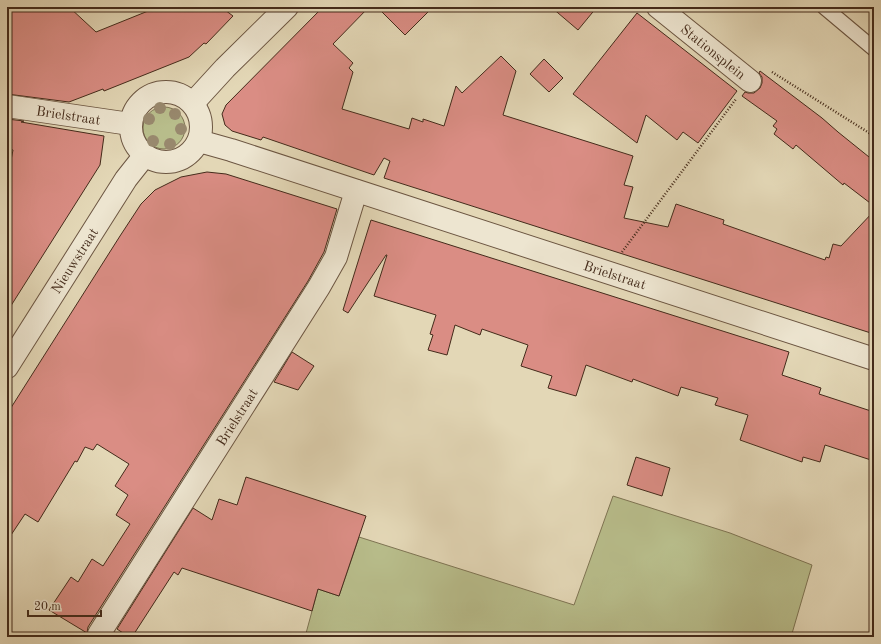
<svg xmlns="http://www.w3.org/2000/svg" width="881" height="644" font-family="'Old Standard TT',serif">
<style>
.green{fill:#b8bd8b;stroke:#7e7453}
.building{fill:#da8d84;stroke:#442b1b}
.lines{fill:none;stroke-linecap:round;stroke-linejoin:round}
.service-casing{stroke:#6c5642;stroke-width:16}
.minor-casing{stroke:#6c5642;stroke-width:24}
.path{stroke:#442b1b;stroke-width:2.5;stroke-dasharray:1 2;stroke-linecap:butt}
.service{stroke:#ede5d0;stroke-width:14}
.minor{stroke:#ede5d0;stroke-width:22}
.tree{fill:#98886d}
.labels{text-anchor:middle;stroke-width:3;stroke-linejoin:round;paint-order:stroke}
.street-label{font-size:14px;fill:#442b1b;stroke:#ede5d0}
</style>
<rect width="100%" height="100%" fill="#e3d7b6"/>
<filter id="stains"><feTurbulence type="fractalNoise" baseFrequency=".005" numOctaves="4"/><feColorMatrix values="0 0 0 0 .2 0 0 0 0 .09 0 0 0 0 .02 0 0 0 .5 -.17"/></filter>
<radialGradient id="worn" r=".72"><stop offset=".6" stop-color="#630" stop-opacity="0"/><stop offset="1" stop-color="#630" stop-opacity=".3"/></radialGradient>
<path class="green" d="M143 128a21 21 0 1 1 42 0a21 21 0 1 1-42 0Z
M613,496L730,533L812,565L791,637H305L318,589L339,596L359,537L574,605Z"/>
<path class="building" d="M13,7H69L96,32L158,7H221L233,16L206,44L204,43L189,57L104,91L103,89L69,102L7,94V17Z
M323,7H369L333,44L353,63L349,68L353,72L342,109L409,129L412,118L423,122V119L444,126L456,86L462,93L501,56L516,71L503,115L633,156L624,185L633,187L624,218L668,227L676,204L724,220L723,224L825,260L826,257L829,258L833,244L841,246L874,211V334L384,178L390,161L384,158L374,175L263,137L261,140L232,131L225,125L222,114L226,105Z
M377,7H433L405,35Z
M551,7H597L578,30Z
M637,13L737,91L698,143L683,132L677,140L646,115L637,143L573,94Z
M544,59L563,78L549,92L530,74Z
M760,71L822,118L838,132L874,161V206L844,183L843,185L796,145L793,149L774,134L777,129L773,126L777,121L742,96L745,92L748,93H754L760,88L762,83V77L759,73Z
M7,119L24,121L21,122L104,136L100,165L7,312V181L13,150L7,148Z
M207,172L226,174L337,209L324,252L308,281L88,627L87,633L49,610L71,577L78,582L92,559L103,566L130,524L116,515L128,495L115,486L129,464L97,444L93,450L85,447L77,462L75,461L38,522L25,514L7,541V414L120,236L141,204L155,190L181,177Z
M371,220L789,352L782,375L821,388L819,394L874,412V461L825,445L820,462L803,457L802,462L740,440L748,415L715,405L718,398L681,387L678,396L633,379L632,382L586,365L576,396L548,388L552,376L521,366L528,345L482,329L480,335L455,325L447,355L428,350L433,335L430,334L436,315L374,296L387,255H386L348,313L343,310Z
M292,352L314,366L298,390L274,382Z
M636,457L670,468L662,496L627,485Z
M246,477L366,516L339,596L318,589L312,611L182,568L178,575L174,572L132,637H129L117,629L193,508L212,520L219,499L237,505Z"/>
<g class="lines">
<defs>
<path id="service" d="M824,7L874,49"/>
<g id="minor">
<path id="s1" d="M658,7L750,81"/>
<circle cx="166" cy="127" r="35"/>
<path d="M193,103L225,68L287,7"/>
<path id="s2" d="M7,106L130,124"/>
<path id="s3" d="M199,141L231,150L874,359"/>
<path id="s4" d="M7,367L126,179L145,155"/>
<path id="s5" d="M99,634L319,287L336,257L356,191"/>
</g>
</defs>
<use href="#service" class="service-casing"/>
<use href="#minor" class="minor-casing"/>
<path class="path" d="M772,72L874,136
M622,252L736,99"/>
<use href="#service" class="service"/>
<use href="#minor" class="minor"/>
</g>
<g class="tree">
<circle cx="160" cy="108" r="6"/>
<circle cx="175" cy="114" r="6"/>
<circle cx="149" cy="119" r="6"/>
<circle cx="181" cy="129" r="6"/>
<circle cx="153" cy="141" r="6"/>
<circle cx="170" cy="144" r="6"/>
</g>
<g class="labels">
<g class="street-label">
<text dy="5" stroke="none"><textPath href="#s1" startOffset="71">Stationsplein</textPath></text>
<text dy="5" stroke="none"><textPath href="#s2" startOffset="62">Brielstraat</textPath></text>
<text dy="5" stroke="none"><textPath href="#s4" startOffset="126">Nieuwstraat</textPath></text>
<text dy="5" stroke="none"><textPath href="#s3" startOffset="437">Brielstraat</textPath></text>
<text dy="5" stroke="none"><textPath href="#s5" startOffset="257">Brielstraat</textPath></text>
</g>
</g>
<rect width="881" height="644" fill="none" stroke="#e3d7b6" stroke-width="24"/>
<rect x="8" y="8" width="865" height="628" fill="none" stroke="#442b1b" stroke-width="2"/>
<rect x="12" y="12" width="857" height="620" fill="none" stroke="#442b1b"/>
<path d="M28 610v6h73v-6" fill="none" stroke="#442b1b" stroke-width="2"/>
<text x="34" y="610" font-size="12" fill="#442b1b" stroke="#ede5d0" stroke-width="3" paint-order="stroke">20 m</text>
<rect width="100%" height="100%" filter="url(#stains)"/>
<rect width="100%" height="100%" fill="url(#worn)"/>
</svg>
